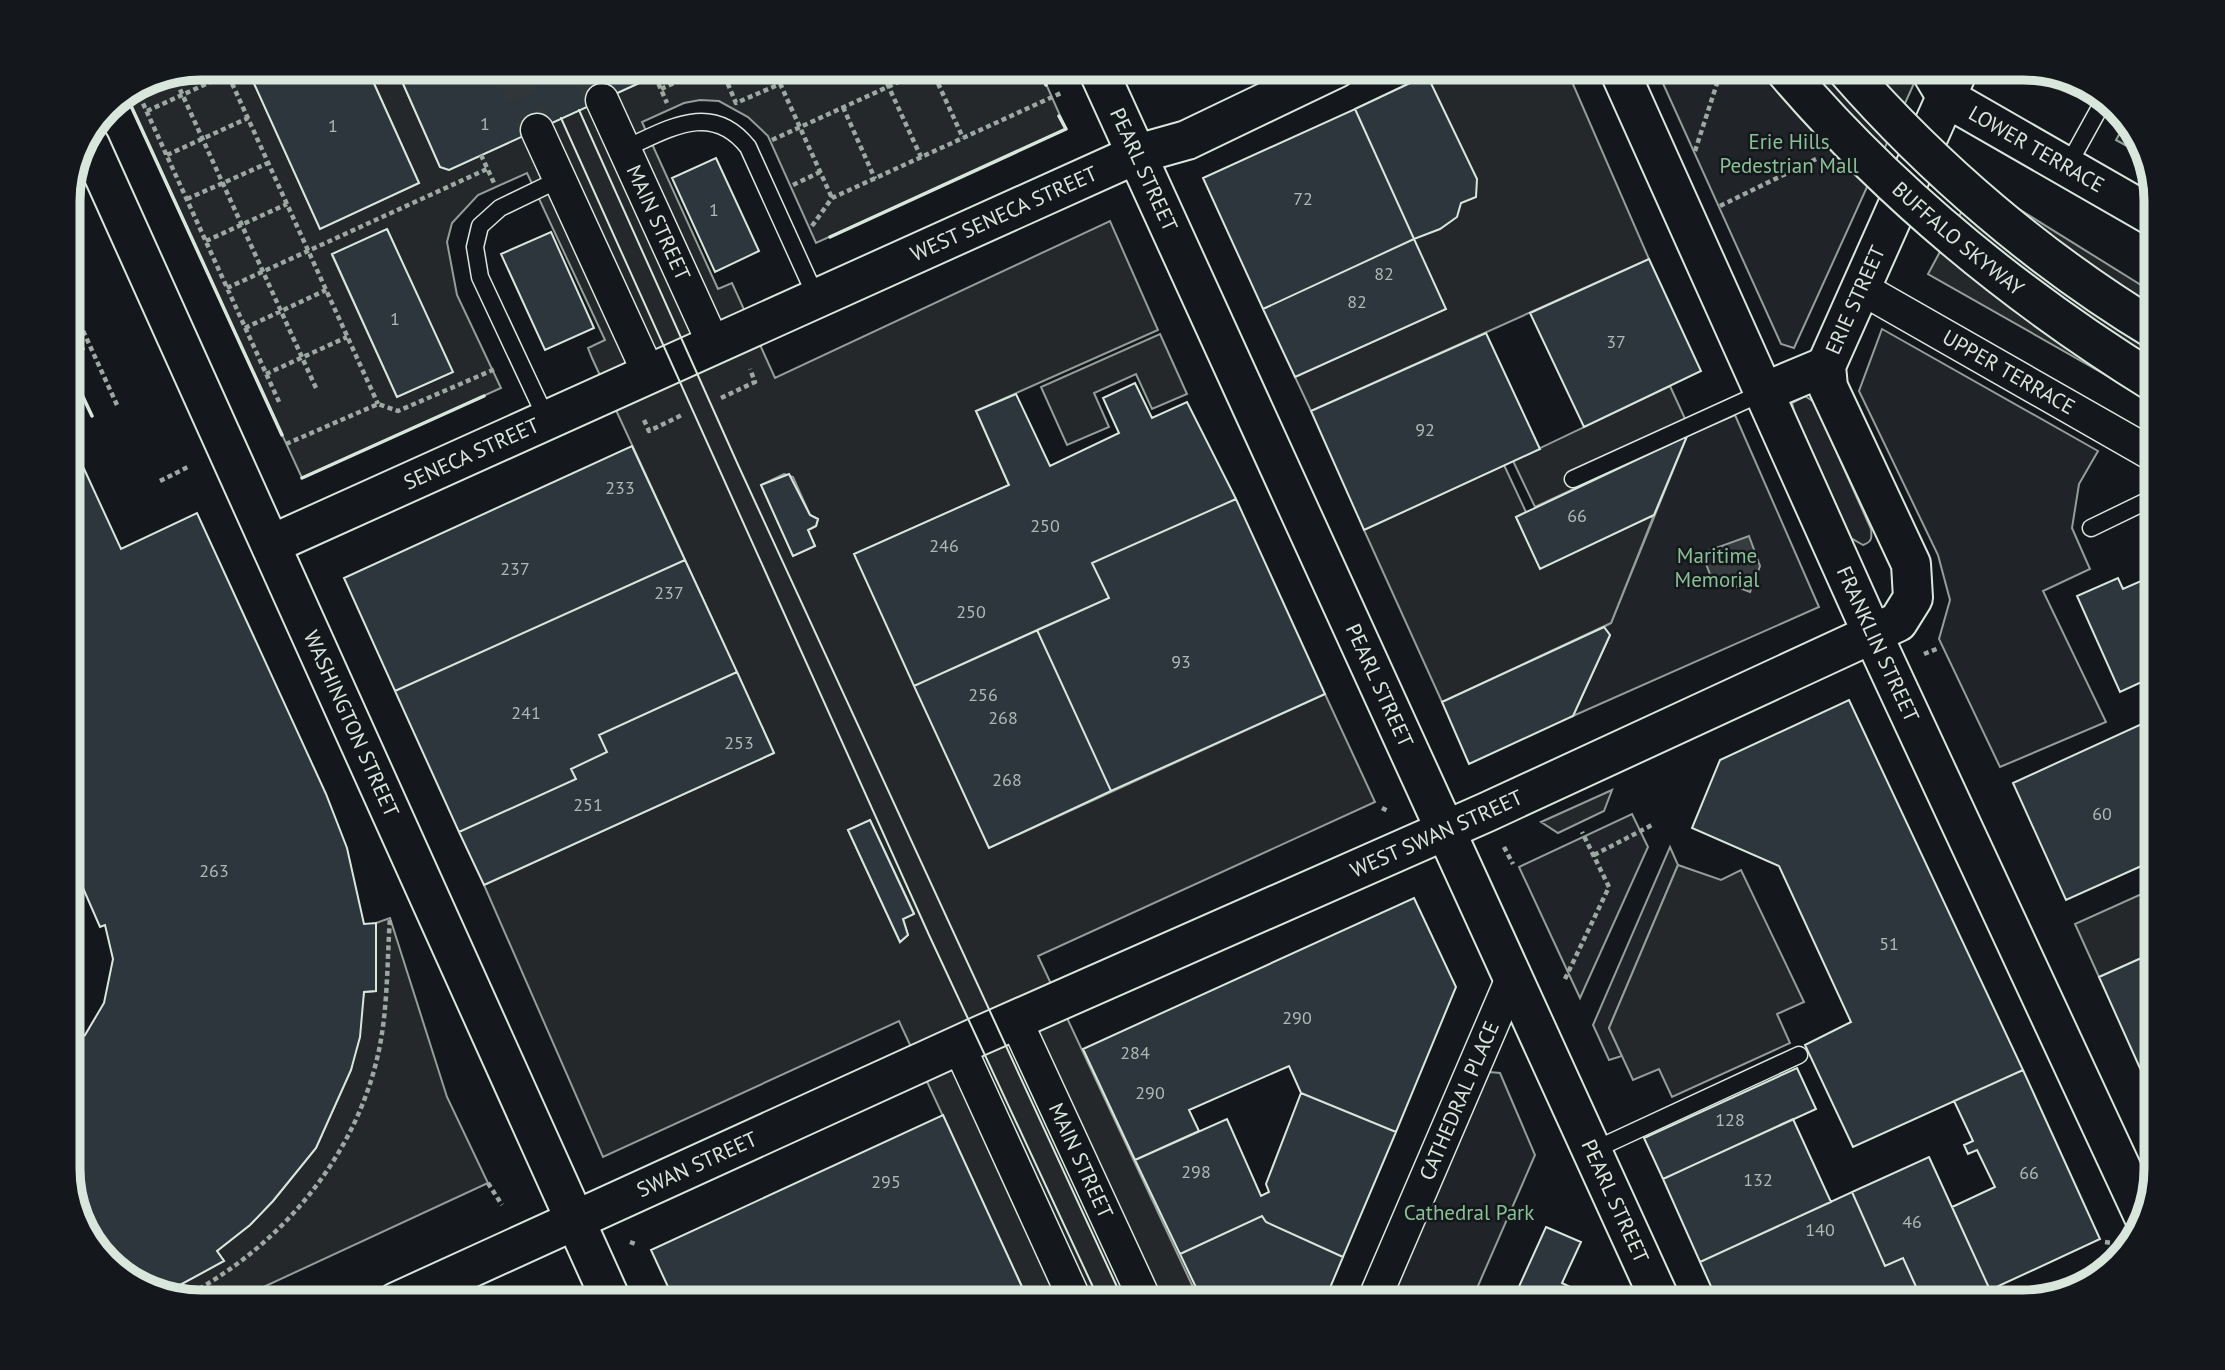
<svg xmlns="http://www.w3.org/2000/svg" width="2225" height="1370" font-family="'PT Sans',sans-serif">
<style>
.green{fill:#202428;stroke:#939e99;stroke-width:2}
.parking{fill:#24282b;stroke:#939e99;stroke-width:2;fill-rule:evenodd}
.water{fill:#363b3e;stroke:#939e99;stroke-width:2}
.building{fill:#2c363c;stroke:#d8e6dc;stroke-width:2}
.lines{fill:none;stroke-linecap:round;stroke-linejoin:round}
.street-tunnel{stroke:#313739;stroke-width:32;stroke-dasharray:32 16;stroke-linecap:butt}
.lane-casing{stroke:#d8e6dc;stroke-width:19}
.street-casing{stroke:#d8e6dc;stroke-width:35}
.secondary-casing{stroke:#d8e6dc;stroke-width:42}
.path{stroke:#9da8a2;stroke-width:4.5;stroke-dasharray:5 3.5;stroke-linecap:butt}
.lane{stroke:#14181c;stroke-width:16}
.street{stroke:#14181c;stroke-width:32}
.secondary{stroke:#14181c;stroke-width:38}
.tram{stroke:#d8e6dc;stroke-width:2}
.highway-bridge-casing{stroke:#d8e6dc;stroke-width:42;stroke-linecap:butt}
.highway-bridge{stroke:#14181c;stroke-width:38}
.wall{stroke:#d8e6dc;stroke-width:3.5}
.labels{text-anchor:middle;stroke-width:5;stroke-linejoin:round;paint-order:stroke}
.number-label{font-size:18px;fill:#adbab4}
.park-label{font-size:21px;fill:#8ac095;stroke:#14181c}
.street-label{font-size:21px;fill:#d8e6dc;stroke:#14181c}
.rim{fill:none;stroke:#d8e6dc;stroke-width:9}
</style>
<rect width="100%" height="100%" fill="#14181c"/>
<path class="green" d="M1656,68H1921L1794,348L1781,344Z
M2126,122L2139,134L2145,156L2116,140Z
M1882,329L2098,451L2079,484L2072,528L2090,569L2043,591L2106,722L2000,767L1939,639L1950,600L1938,555L1859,391Z
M1805,396L1814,402L1871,529C1872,538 1872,542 1863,545L1851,538L1794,411L1792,403Z
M1735,415L1819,607L1573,716L1610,635L1604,627L1611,623L1687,436Z
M1632,814L1648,847L1580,998L1519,867Z
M1670,847L1678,865L1609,1028L1622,1056L1609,1060L1593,1025Z
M1489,1072L1500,1073L1535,1155L1471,1302H1390Z"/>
<path class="parking" d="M201,68H247L320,229L419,183L367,68H396L440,167L449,170L672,68H1039L1066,129L816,243L768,136L748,117L719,101L700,100L684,103L642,122L718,289L732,283L775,378L1110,221L1158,330L976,411L1009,485L855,554L989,848L1325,694L1375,802L1038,956L1200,1302H1029L899,1021L603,1157L484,885L774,753L592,358L588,348L605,340L527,173L478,195L452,223L447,242L457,295L501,388L302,478L126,95L151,78ZM387,229L452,372L397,397L332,255ZM784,474L793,477L810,515L818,519L816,526L808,530L815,546L793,556L761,485ZM870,820L914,913L903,919L908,935L900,942L848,830Z
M1441,68H1566L1649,259L1311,411L1295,377L1445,309L1355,109Z
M1977,183L2157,295V404L1928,274Z
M1160,334L1187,394L1152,409L1136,374L1094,393L1109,427L1067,445L1041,387Z
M1670,386L1692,434L1535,507L1513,461Z
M1504,465L1526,512L1516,517L1540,568L1654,515L1611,623L1442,702L1364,530Z
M1612,790L1604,811L1558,833L1541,822Z
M1678,865L1721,880L1741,870L1804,1002L1777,1014L1790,1043L1672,1097L1659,1069L1633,1080L1609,1028Z
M2157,887V951L2099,977L2075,924Z
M390,918L447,1097L488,1183L231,1302H201L167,1292L224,1261L217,1251L250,1225L273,1201L316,1148L351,1070L364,992L376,991V923Z"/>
<path class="water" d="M1749,536L1760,566L1750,592L1711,577L1702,553Z"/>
<path class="building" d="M247,68H367L419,183L320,229Z
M396,68H672L449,170L440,167Z
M1427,75L1477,179L1476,197L1461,203L1457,217L1440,229L1414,239L1355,109Z
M1355,109L1414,239L1263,309L1203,178Z
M716,158L759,251L715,272L672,178Z
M387,229L453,372L397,397L332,254Z
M551,232L594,328L545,350L501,254Z
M1414,239L1446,309L1295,377L1263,309Z
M1649,259L1701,371L1584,427L1530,313Z
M1486,333L1540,449L1364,530L1311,411Z
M1135,383L1152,418L1187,402L1236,499L1092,563L1109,598L914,686L854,554L1009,485L976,411L1016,394L1050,466L1119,433L1103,398Z
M1687,436L1654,515L1540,569L1516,517Z
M69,446L80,460L121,549L197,513L326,794L347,848L364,924L376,923V991L364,992L360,1037L351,1070L316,1148L273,1201L250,1225L217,1251L224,1261L167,1292L162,1291L159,1284L150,1288L134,1284L86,1236L69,1177V1047L85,1035L104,1003L113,959L105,925L100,927L69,856Z
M632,446L685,560L395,691L344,578Z
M789,474L810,515L818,519L816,526L808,530L815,546L793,556L761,485Z
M1236,499L1325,694L1111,791L1037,630L1109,598L1092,563Z
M685,560L737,672L599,735L607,752L571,769L576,779L459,832L395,691Z
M2157,574V675L2120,692L2077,596L2118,578L2123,589Z
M1604,627L1610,635L1573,716L1469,764L1442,702Z
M1037,630L1111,791L989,848L914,686Z
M737,672L774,753L484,885L459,832L576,779L571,769L607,752L599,735Z
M1849,700L2023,1070L1853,1147L1805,1045L1851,1022L1779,866L1692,828L1720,760Z
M2157,717V859L2066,900L2013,783Z
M870,820L914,914L903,919L908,935L900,942L848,830Z
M1414,898L1456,987L1396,1132L1301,1093L1289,1066L1189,1110L1199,1131L1135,1160L1083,1049Z
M2157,951V1106L2099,977Z
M1797,1068L1816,1109L1663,1179L1644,1138Z
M2023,1070L2100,1239L1990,1290L1952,1207L1995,1187L1977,1150L1968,1154L1964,1145L1973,1141L1954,1101Z
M1301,1093L1396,1132L1343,1257L1266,1222L1262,1216L1180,1254L1135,1160L1227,1119L1261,1196L1269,1192L1266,1184Z
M943,1115L1029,1302H675L651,1250Z
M1793,1119L1831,1202L1700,1262L1663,1179Z
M1929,1157L1990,1290L1964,1302H1923L1903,1258L1885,1266L1852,1192Z
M1852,1192L1885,1266L1903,1258L1923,1302H1718L1700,1262Z
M1262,1216L1266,1222L1343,1257L1324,1302H1203L1180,1254Z
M1546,1227L1581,1242L1562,1283L1586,1295L1583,1302H1512Z"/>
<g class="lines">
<path class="street-tunnel" d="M508,68L537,130
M587,68L602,100"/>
<defs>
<path id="lane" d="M624,149C667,130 711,100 748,147L817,299
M2067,167L2104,100
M547,420L480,277L475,247L480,226L500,208L560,179
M1573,479L1764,392
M2091,528L2157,496
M1592,1151L1799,1055"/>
<g id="street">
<path id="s1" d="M602,100L714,345"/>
<path d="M537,130L649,374"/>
<path id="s2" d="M1861,288L2157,457"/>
<path id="s3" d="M1016,1021L1146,1302"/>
<path d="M959,1046L1076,1302"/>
<path id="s4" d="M1373,1302L1513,976"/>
</g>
<g id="secondary">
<path id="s5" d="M1097,68L1661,1302"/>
<path id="s6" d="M1618,68L1872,633L2144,1217"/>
<path id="s7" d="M1929,68L1947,98L2156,218"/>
<path id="s8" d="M90,145L612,1302"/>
<path d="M1764,392L1826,366"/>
<path id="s9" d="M272,544L1137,154L1187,140L1337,68"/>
<path id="s10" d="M396,1302L979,1036L1487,812L1898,622L1913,598L1911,564L1828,387L1826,366L1959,68"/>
</g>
</defs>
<use href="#lane" class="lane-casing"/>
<use href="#street" class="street-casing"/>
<use href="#secondary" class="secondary-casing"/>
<path class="path" d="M225,68L378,404
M721,68L736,103L780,84
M773,68L832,198
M880,68L921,157
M931,68L963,138
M983,68L989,81
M173,74L316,388
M655,76L667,103
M136,88L280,404
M661,89L706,68
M843,107L875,179
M147,111L228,74
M772,140L929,68
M1695,151L1722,68
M167,155L248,118
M481,155L494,183
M793,185L820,172
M187,199L268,163
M1720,206L1816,159
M812,226L832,198L1061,93
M206,241L287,204
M227,288L487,169
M69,300L117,405
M245,328L326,290
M266,374L347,337
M721,398L755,382L750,369
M644,420L649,431L684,414
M286,444L378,404L398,411L495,369
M160,481L188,467
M1924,654L1939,648
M1382,808L1388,811
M1504,847L1513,864
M1594,855L1652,825
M1565,979L1609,887L1582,832
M488,1183L502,1205
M630,1242L638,1245
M2105,1242L2112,1243
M202,1288L208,1302
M184,1297C281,1247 359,1154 380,1045C388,1003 387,960 390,918"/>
<use href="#lane" class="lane"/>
<use href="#street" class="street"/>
<use href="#secondary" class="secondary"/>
<path class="tram" d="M579,110L739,467L1124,1302
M561,118L929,935L1100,1302"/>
<defs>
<g id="highway-bridge">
<path id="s11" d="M1783,68C1889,193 2018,298 2157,384"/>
<path d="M1845,68C1934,170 2041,261 2157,331"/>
</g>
</defs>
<use href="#highway-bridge" class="highway-bridge-casing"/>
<use href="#highway-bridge" class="highway-bridge"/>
<path class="wall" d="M1039,68L1046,85
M126,95L282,435
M830,237L1066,129L1059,116
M69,317L83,349L69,356
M69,367L92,416
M302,478L484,396"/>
</g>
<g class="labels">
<g class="number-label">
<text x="485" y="130">1</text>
<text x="333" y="132">1</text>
<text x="1303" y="205">72</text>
<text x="714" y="216">1</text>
<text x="1384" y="280">82</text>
<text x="1357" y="308">82</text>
<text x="395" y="325">1</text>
<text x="1616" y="348">37</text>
<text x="1425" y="436">92</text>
<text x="620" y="494">233</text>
<text x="1577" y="522">66</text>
<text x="1045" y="532">250</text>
<text x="944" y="552">246</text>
<text x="515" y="575">237</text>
<text x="669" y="599">237</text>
<text x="971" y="618">250</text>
<text x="1181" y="668">93</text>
<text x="983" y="701">256</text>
<text x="526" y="719">241</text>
<text x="1003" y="724">268</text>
<text x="739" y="749">253</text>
<text x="1007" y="786">268</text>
<text x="588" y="811">251</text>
<text x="2102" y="820">60</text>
<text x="214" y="877">263</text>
<text x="1889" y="950">51</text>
<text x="1297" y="1024">290</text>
<text x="1135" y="1059">284</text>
<text x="1150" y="1099">290</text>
<text x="1730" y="1126">128</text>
<text x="1196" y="1178">298</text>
<text x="2029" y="1179">66</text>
<text x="1758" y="1186">132</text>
<text x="886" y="1188">295</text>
<text x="1912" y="1228">46</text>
<text x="1820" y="1236">140</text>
</g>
<g class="park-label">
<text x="1789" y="149">Erie Hills<tspan x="1789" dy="24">Pedestrian Mall</tspan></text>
<text x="1717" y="563">Maritime<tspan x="1717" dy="24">Memorial</tspan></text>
<text x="1469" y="1220">Cathedral Park</text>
</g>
<g class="street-label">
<text dy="7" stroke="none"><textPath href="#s7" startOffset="138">LOWER TERRACE</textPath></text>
<text dy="7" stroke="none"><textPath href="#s5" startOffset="112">PEARL STREET</textPath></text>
<text dy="7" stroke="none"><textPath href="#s9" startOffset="803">WEST SENECA STREET</textPath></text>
<text dy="7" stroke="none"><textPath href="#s1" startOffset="135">MAIN STREET</textPath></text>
<text dy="7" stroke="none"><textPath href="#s11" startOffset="245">BUFFALO SKYWAY</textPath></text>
<text dy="7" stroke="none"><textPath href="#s10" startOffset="2000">ERIE STREET</textPath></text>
<text dy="7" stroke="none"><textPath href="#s2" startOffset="170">UPPER TERRACE</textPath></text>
<text dy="7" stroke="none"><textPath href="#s9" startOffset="219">SENECA STREET</textPath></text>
<text dy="7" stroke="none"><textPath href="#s6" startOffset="632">FRANKLIN STREET</textPath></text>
<text dy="7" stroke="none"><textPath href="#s5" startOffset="679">PEARL STREET</textPath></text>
<text dy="7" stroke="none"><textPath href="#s8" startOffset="635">WASHINGTON STREET</textPath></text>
<text dy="7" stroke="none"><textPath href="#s10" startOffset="1141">WEST SWAN STREET</textPath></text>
<text dy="7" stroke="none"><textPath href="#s4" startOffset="219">CATHEDRAL PLACE</textPath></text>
<text dy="7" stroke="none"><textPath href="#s3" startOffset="154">MAIN STREET</textPath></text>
<text dy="7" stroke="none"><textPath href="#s10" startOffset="331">SWAN STREET</textPath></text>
<text dy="7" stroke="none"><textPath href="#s5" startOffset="1246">PEARL STREET</textPath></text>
</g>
</g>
<path d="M0 0H2225V1370H0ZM201 80H2023A121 121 0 0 1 2144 201V1169A121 121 0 0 1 2023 1290H201A121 121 0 0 1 80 1169V201A121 121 0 0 1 201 80Z" fill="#14181c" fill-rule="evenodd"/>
<path class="rim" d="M201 80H2023A121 121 0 0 1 2144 201V1169A121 121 0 0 1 2023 1290H201A121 121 0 0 1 80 1169V201A121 121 0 0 1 201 80Z"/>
</svg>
